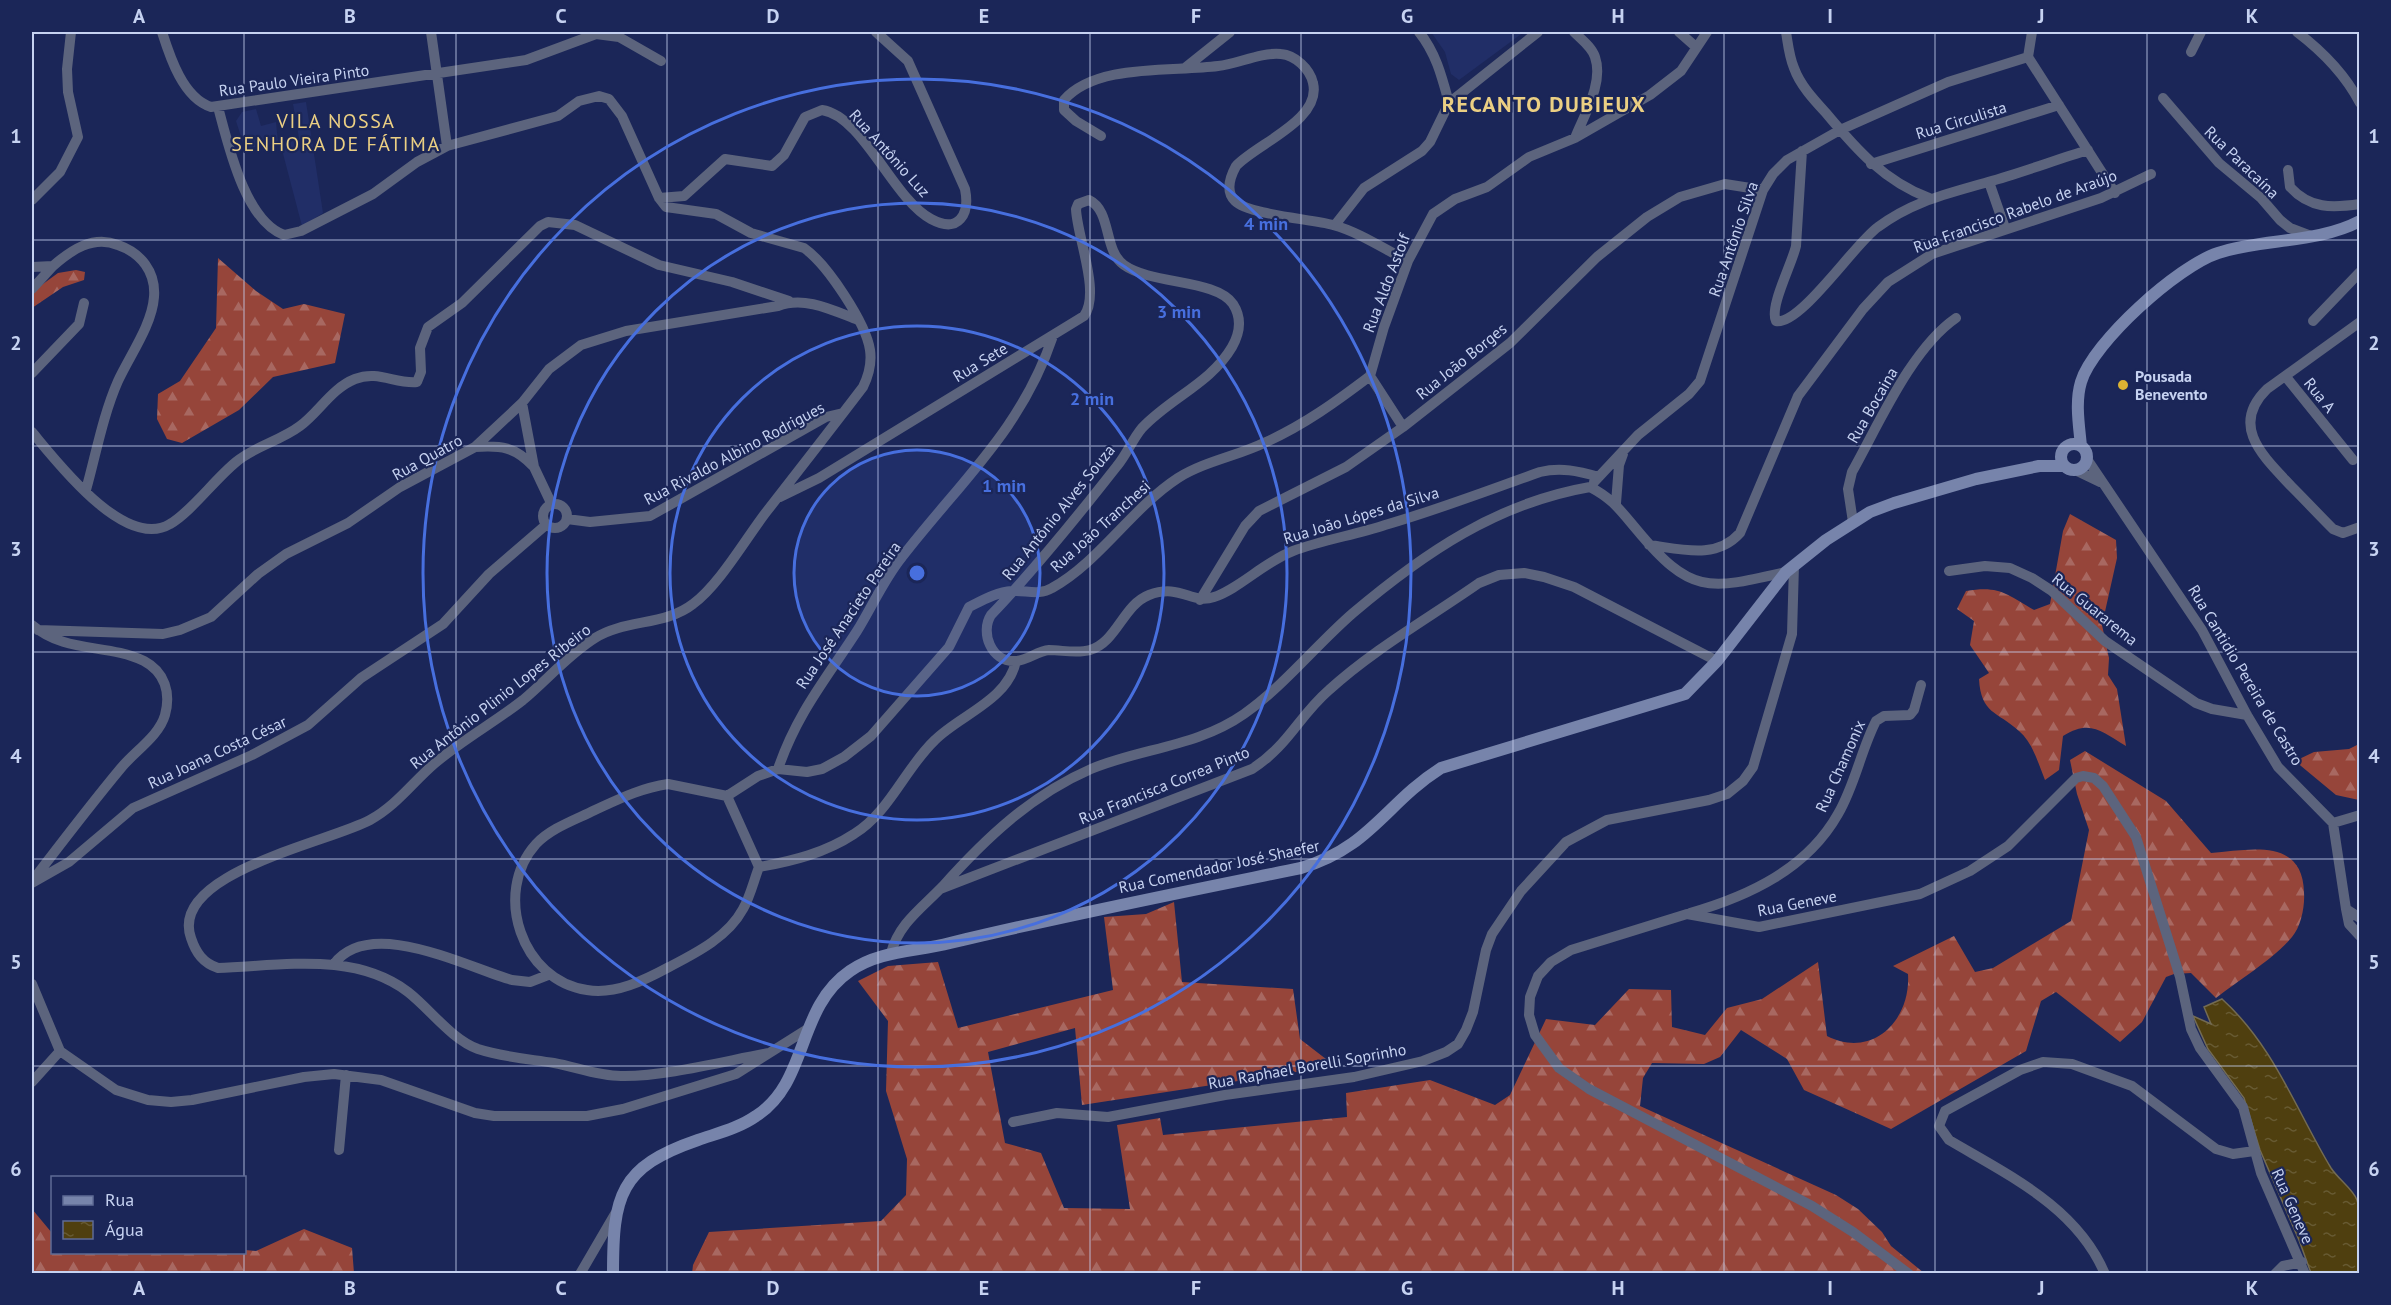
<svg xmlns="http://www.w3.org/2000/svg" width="2391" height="1305" font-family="'PT Sans',sans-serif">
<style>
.built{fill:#212e67}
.forest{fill:url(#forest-firs)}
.water{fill:url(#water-ripples);stroke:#736b53;stroke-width:1.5}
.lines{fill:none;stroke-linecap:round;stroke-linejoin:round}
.street{stroke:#5c647d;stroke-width:10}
.secondary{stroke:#7784ab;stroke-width:12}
.grid{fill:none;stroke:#c6d2f1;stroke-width:1.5;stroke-opacity:0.55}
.ring{fill:none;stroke:#476fde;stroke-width:3}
.poi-dot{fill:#dbb233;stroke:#1b2658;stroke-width:2}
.labels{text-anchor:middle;stroke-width:4.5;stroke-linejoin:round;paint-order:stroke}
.street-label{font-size:16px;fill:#c6d2f1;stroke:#1b2658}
.poi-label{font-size:16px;font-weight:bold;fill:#c6d2f1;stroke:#1b2658;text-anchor:start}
.quarter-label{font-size:20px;letter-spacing:1.5px;fill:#ebcf83;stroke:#1b2658}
.district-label{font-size:22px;font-weight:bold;letter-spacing:1.5px;fill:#ebcf83;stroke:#1b2658}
.centre{fill:#476fde;stroke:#1b2658;stroke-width:3}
.ring-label{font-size:18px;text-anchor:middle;font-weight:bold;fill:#476fde;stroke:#1b2658;stroke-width:4.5;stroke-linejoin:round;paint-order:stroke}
.neatline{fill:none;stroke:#c6d2f1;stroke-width:2}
.grid-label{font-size:20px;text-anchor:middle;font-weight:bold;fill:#c6d2f1}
</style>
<defs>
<pattern id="forest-firs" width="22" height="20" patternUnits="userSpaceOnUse" patternTransform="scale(1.5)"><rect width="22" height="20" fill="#96453a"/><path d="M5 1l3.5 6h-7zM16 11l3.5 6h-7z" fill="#a86861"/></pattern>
<pattern id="water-ripples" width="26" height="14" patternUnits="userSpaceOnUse" patternTransform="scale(1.5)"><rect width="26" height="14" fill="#4f3f0f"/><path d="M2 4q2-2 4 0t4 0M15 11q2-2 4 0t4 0" fill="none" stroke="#675a32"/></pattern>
</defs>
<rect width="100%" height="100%" fill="#1b2658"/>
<path class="built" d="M1431,32H1524L1459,80L1451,74L1445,52Z
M306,102L323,213L302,226L281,146L299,138L293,104Z
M256,109L261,126L276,122L278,143L245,149L236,121L242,112Z"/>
<path class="forest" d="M218,258L256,291L283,309L304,304L345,314L335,363L273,377L239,410L182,443L167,439L157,419L158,394L180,381L216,328Z
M76,270L85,272L84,280L63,287L32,308V292L58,273Z
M2070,514L2116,540L2117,558L2102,625L2109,658L2108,675L2117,689L2126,746C2101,731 2090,719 2063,736L2059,770L2045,780C2038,763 2033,743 2019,731C1997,711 1981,714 1979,679L1989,673L1970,645L1974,621L1957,609L1966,591C1999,585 2007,594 2034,610L2050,604L2063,531Z
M2359,744V800L2336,795L2295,761L2314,752L2349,749Z
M2085,751L2166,801L2211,853C2250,850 2303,837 2304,893C2305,906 2301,927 2292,937C2275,958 2238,981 2216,998L2191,973L2174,974L2166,977L2142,1022L2120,1042L2056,992L2041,1001L2026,1051L1891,1129L1804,1090L1787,1059L1741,1030L1720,1057L1704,1064L1652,1063L1643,1078L1640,1106L1836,1195L1858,1209L1882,1232L1891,1246L1924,1273L692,1274L693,1265L709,1232L881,1221L906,1195L907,1159L886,1091L888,1021L858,981L888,966L938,962L958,1028L1113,990L1104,917L1146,914L1174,902L1182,982L1293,989L1300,1039L1335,1066L1082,1105L1075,1028L988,1052L1005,1143L1041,1153L1064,1208L1130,1209L1117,1125L1160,1118L1163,1135L1347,1117L1346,1093L1430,1080L1495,1105L1510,1095L1546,1019L1595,1025L1629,989L1671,990L1672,1027L1705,1035L1727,1008L1762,999L1818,962L1827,1036C1872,1059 1911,1021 1908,974L1893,966L1954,936L1975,972L1993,968L2071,921L2089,830L2077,794L2070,760Z
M32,1209L52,1233V1252H244L245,1250L256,1251L304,1229L352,1248L354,1273H32Z"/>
<path class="water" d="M2222,999C2274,1046 2296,1110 2331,1168C2338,1179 2353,1189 2357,1200C2364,1222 2359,1251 2359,1273H2311L2299,1240L2260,1150L2244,1098L2208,1049L2193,1016L2211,1024L2204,1007Z"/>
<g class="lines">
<path class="street" d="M162,32C170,57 183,98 211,107L526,60L596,34L619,37L661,61
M431,32L447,146
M1419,32C1436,53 1442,77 1449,103
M1574,32C1581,39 1592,47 1595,57C1604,83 1584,115 1575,138
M1679,32L1696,47
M1786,32C1788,44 1789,56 1794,68C1800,85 1814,100 1826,113C1856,149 1884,181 1929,198
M2032,32L2028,57L2115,193
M2297,32C2322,51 2345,74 2360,103
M2191,52L2201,32
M1185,68L1230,32
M2163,98L2219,163L2261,198L2280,220L2290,228L2311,236
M218,107C228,144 245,221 284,235L301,231L373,194L417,162L447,146L558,116L579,101L599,96L609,99L622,116L659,198L666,207L716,214L751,233L804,248C827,264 866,323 870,350C872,364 869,375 863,387C831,429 799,470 767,511C746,538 720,584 693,604C665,626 625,619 595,638C569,654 547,680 523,700C495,722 462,740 434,764C413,782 396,806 370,820C330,842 168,873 191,938C196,953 203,963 218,968C281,966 354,951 408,992C430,1009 451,1039 478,1049C502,1057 529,1059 554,1063C576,1067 598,1076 621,1076C663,1077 725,1061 769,1053
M1101,136L1076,121L1064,110V100C1096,63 1173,72 1218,66C1238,64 1260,52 1281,54C1295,55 1310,69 1313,83C1322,120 1256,144 1236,166C1230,177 1225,191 1235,201C1249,215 1312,219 1333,225C1359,232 1384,249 1408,261
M1802,151L1796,246C1792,264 1769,307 1776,321C1800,326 1855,243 1878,227C1913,201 1947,194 1988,182C2021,173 2055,160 2088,150
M1871,164L2059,105
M2288,170L2290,187C2310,209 2332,208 2360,204
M1989,182L2005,228
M659,198L684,196L725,159L772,166L784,155L805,117L822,110C863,116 893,199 931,219C959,234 970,214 965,189L908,61L876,32
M32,200L60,172L78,137L68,92L67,69L71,32
M1335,225L1364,188L1422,151L1430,142L1449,103L1538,32
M32,267L53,266C71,250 93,235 118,245C141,253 156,272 154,297C152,325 130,355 118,381C103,415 96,454 86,490
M32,289L53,266
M2313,321L2360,272
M2360,322L2267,389C2229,426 2264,457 2291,486C2305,500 2319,515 2333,529L2343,533L2360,527
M32,373L79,324L84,303
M1370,376L1384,327L1408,261L1433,214L1455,199L1487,187L1529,157L1575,138L1650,95L1681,71L1707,32
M1370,376L1403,427
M2286,377L2353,460
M522,403L534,467L552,505
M32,432C57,462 125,551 170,524C190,513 215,479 236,462C255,446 280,441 300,426C319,412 332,388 355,379C378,370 395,384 417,382L421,372L420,348L428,327L462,303L540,226L548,222L575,225L659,265L732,282L789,301
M475,447C501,445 515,447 533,466
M2087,459L2202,630L2247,715L2278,767L2333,823L2346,909L2360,918
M2075,470L2100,482
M1594,482L1638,435L1689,394L1700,381L1763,190L1773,174L1787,160L1840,130L1948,82L2028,57
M1590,487C1613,499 1620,510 1637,530C1691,595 1708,590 1786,572
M780,497L819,478L1084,316C1101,293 1077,237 1076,209L1078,204L1089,200C1112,211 1103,250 1124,265C1152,285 1216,279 1233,304C1242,318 1240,333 1232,347C1211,383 1170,398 1142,428C1132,440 1127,454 1117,466C1077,517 1036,568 991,615C980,632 991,662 1015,661C1027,661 1037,651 1049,650C1062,650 1077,654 1090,650C1117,642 1123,605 1149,595C1181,583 1191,605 1214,597C1239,589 1264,562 1293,551C1322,540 1355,535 1385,525C1437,510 1489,490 1540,472C1561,467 1578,471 1599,477
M1616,503L1619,465L1623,454
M543 516a12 12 0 1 1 24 0a12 12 0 1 1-24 0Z
M567,519L590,522L650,516L826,417L843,413
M1853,522L1848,489L1852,472C1879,424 1911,349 1956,318
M1649,545C1681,549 1716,560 1740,533L1798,396L1863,309L1888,282L1932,254L2101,198L2151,174
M1949,571L1985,566L2010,568L2032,578L2052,591L2105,641L2196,703L2212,709L2247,715
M1200,600L1245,526L1259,511L1346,467L1403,427L1510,343L1597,257L1647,217L1680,197L1725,184L1763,190
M32,625C66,654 107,643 144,661C165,672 171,693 165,715C159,736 135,751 121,768C91,804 62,842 33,880
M38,630L163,634L180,630L211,617L258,574L286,554L348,523L400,487L475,447L522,403L549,369L581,345L626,331L778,306C805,296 832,310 858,320
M778,769C797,713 826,679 857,631C872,607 884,579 902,557C960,482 1022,429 1053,336
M668,784L727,796L759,867C754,880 750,897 743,909C728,937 696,953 669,967C645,980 615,995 587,990C522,981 492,893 536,844C551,828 575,820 595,810C619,799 641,788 668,784Z
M727,796L758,776L778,769L807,772L822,769L844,757L871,736L949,647L969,607C983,600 997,592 1012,591C1026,590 1039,596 1052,588C1098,563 1132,508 1178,478C1205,461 1238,456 1266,442C1304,425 1337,401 1370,376
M2333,823L2360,815
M759,867C793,861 825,853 854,834C889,813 906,767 935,740C960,715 1008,700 1016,661
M32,883L69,862L133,808L252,755L308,725L361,678L443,624L489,574L547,524
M940,889L1252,769C1289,745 1298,717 1329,690C1374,649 1429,618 1479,583L1499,575L1524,573L1544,577L1574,587L1717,661
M2346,909L2349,924L2360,936
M1690,913C1749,896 1807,869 1838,814C1855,785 1861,750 1876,721L1884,716L1910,715L1914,710L1921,685
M891,953C899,923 922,908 943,886C985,839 1031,795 1091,769C1141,748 1197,747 1244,714C1284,686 1316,645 1353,613C1424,553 1497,503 1590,487
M334,964C370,916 466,967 512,980L530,982L548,975
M32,984L60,1051L116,1090L148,1100L171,1102L192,1100L304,1077L334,1074L381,1080L475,1113L494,1116H587L623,1109L736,1074L806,1030
M32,1082L60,1051
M1013,1122L1057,1113L1108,1117L1225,1095L1354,1077L1423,1061L1446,1052L1458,1044L1466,1030L1473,1012L1486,950L1492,934L1521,891L1566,842L1607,820L1709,800L1727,794L1743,781L1753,767L1792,634L1794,565
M339,1150L346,1075
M580,1274L615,1214
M1909,1274L1853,1232L1812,1206L1589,1089L1559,1068L1535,1035L1529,1015L1530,997L1538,976L1551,962L1571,950L1687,914L1759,927L1920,894L1970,871L2008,846L2076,778L2083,776L2094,778L2103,786L2136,837L2180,977L2191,1029L2200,1048L2243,1107L2261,1173L2305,1274
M2105,1274C2077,1207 2008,1175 1949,1140L1939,1126L1945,1111L2020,1070L2043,1062L2072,1064L2132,1086L2216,1149L2233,1154L2254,1151
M2275,1274L2283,1266L2302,1262"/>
<path class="secondary" d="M2061 457a13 13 0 1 1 26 0a13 13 0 1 1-26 0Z
M2081,446C2079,425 2075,402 2081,382C2093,342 2178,266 2218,253C2263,238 2316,244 2360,221
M613,1274C613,1196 619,1167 698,1140C718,1133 739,1128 756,1116C809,1082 796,1008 850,971C880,950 916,952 950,943C1066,915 1183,892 1301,868C1370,848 1386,803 1441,768L1685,694L1717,661L1786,572L1826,540L1870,512L1894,503L1976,479L2039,466H2064"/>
</g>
<path class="grid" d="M244,32V1178M456,32V1274M667,32V1274M878,32V1274M1090,32V1274M1301,32V1274M1513,32V1274M1724,32V1274M1935,32V1274M2147,32V1274M32,240H2360M32,446H2360M32,652H2360M32,859H2360M32,1066H2360M244,1252V1274"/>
<circle cx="917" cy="573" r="123" fill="#476fde" fill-opacity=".12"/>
<g class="ring">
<circle cx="917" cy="573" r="123"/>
<circle cx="917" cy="573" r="247"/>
<circle cx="917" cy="573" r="370"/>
<circle cx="917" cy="573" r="494"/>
</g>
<circle class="poi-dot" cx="2123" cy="385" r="6"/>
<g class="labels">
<g class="street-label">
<text transform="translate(294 80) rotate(-8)" y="6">Rua Paulo Vieira Pinto</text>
<text transform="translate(1961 120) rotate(-17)" y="6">Rua Circulista</text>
<text transform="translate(890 153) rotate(48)" y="6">Rua Antônio Luz</text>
<text transform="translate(2242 162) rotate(44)" y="6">Rua Paracaína</text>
<text transform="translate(2015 211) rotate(-20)" y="6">Rua Francisco Rabelo de Araújo</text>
<text transform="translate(1733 239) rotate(-71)" y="6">Rua Antônio Silva</text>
<text transform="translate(1386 283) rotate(-69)" y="6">Rua Aldo Astolf</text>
<text transform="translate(1461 361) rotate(-39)" y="6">Rua João Borges</text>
<text transform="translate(980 362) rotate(-31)" y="6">Rua Sete</text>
<text transform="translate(2320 395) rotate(51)" y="6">Rua A</text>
<text transform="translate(1872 405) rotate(-60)" y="6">Rua Bocaina</text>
<text transform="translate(734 453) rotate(-28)" y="6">Rua Rivaldo Albino Rodrigues</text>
<text transform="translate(427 457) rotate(-29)" y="6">Rua Quatro</text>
<text transform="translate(1058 512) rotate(-51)" y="6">Rua Antônio Alves Souza</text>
<text transform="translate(1361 515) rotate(-17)" y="6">Rua João Lópes da Silva</text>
<text transform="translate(1100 526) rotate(-42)" y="6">Rua João Tranchesi</text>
<text transform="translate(2095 609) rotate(39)" y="6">Rua Guararema</text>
<text transform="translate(848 615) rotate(-56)" y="6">Rua José Anacieto Pereira</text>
<text transform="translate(2246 675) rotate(59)" y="6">Rua Cantidio Pereira de Castro</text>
<text transform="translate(500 696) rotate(-38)" y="6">Rua Antônio Plinio Lopes Ribeiro</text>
<text transform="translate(217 752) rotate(-25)" y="6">Rua Joana Costa César</text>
<text transform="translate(1840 766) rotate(-66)" y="6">Rua Chamonix</text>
<text transform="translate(1164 785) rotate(-22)" y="6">Rua Francisca Correa Pinto</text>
<text transform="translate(1219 866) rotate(-12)" y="6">Rua Comendador José Shaefer</text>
<text transform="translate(1797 903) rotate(-11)" y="6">Rua Geneve</text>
<text transform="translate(1307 1066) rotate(-10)" y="6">Rua Raphael Borelli Soprinho</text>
<text transform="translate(2293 1206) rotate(66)" y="6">Rua Geneve</text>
</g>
<g class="poi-label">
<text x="2135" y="382">Pousada<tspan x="2135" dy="18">Benevento</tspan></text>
</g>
<g class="quarter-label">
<text x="336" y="128">VILA NOSSA<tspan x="336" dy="23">SENHORA DE FÁTIMA</tspan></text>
</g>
<g class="district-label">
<text x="1544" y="112">RECANTO DUBIEUX</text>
</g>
</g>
<circle cx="917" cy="573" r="9" class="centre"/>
<g class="ring-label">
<text x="1266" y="230">4 min</text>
<text x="1179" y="318">3 min</text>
<text x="1092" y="405">2 min</text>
<text x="1004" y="492">1 min</text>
</g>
<rect width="2391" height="1305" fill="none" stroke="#1b2658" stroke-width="66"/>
<rect x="51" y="1176" width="195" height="78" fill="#1b2658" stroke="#5f6b95" stroke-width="1.5"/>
<rect x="63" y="1196" width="30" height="9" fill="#7784ab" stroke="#5f6b95" stroke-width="1.5"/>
<text x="105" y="1206" font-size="18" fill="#c6d2f1">Rua</text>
<rect x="63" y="1221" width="30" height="18" fill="url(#water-ripples)" stroke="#5f6b95" stroke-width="1.5"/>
<text x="105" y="1236" font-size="18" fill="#c6d2f1">Água</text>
<rect x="33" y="33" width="2325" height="1239" class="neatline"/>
<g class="grid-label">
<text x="139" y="23">A</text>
<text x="350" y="23">B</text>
<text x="561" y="23">C</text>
<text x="773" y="23">D</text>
<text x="984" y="23">E</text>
<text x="1196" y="23">F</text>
<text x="1407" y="23">G</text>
<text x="1618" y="23">H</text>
<text x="1830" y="23">I</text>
<text x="2041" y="23">J</text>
<text x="2252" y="23">K</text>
<text x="16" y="143">1</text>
<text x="2374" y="143">1</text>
<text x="16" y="350">2</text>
<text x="2374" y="350">2</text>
<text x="16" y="556">3</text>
<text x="2374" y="556">3</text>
<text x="16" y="763">4</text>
<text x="2374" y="763">4</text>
<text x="16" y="969">5</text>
<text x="2374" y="969">5</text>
<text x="16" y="1176">6</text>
<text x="2374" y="1176">6</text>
<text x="139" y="1295">A</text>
<text x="350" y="1295">B</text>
<text x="561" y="1295">C</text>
<text x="773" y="1295">D</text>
<text x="984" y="1295">E</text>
<text x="1196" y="1295">F</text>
<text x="1407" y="1295">G</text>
<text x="1618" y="1295">H</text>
<text x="1830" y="1295">I</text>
<text x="2041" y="1295">J</text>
<text x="2252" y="1295">K</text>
</g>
</svg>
